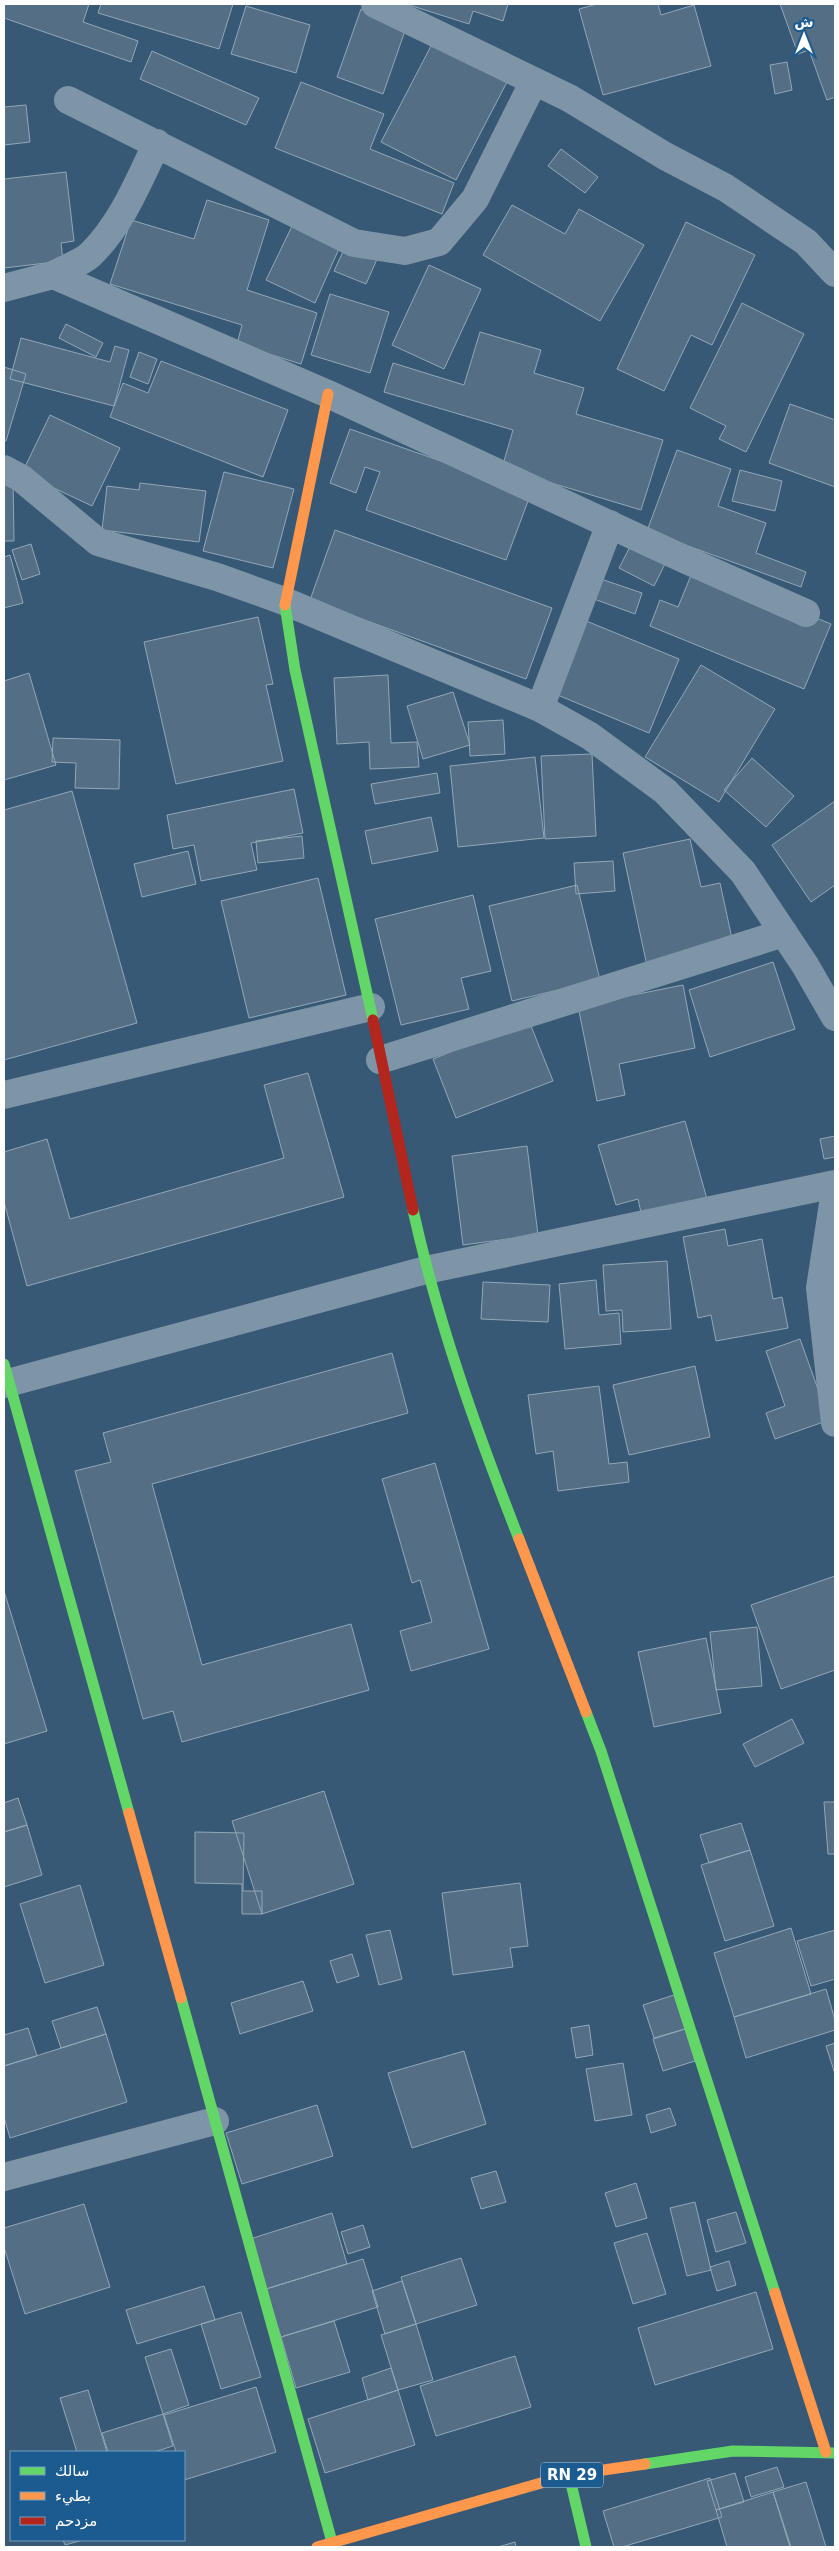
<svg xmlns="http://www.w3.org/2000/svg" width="839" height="2551" font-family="'DejaVu Sans','Noto Naskh Arabic',sans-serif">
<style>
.building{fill:#536e85;stroke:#93a7b7}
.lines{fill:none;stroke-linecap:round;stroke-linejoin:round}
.street{stroke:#7e95a8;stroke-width:28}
.fast{stroke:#63d668;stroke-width:11}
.slow{stroke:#ff974d;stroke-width:11}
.jam{stroke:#b3261e;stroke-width:11}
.labels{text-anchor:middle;stroke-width:4;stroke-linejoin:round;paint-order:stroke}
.shield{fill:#1c5b90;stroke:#bbcede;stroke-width:1}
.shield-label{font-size:15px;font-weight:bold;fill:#fff}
</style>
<rect width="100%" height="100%" fill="#375975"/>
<path class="building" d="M4,4H89L83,22L138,41L131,62L4,18Z
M101,4H233L219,49L98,13Z
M406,4H508L503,21L473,11L469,24Z
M597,4H658L661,15L694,5L711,66L603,95L579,9Z
M780,4H835V97L827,100L809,50L798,54Z
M246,6L310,25L296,73L231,54Z
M361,9L407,25L383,94L337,77Z
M432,44L507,82L456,180L381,142Z
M152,51L259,98L246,125L140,79Z
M787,62L792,90L775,94L770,65Z
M301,82L384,114L370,149L454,183L442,214L275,148Z
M26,105L30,142L4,145V107Z
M561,149L598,177L585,193L548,166Z
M66,172L74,241L61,243L63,261L4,268V179Z
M207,200L269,220L247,290L317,313L301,364L237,344L242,325L110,284L131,220L194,239Z
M512,205L565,234L579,209L644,245L600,321L483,255Z
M294,222L341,244L315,303L266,280Z
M686,222L755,255L712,345L691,335L664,391L617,369Z
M347,243L378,257L366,284L334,271Z
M429,265L481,289L444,369L392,345Z
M330,294L389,312L370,373L311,355Z
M742,303L804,334L746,452L719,439L726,426L690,408Z
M66,324L103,343L96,357L59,338Z
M480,332L541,350L534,373L584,388L576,414L663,440L641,510L502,468L513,430L384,392L393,363L464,385Z
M21,338L110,362L115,346L129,350L114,406L10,379Z
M139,352L157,359L148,384L130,377Z
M161,361L288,410L263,477L110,417L123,383L148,393Z
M4,367L26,374L6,441H4Z
M790,404L835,420V487L769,463Z
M50,415L120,448L92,506L22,473Z
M350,429L531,493L506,560L366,510L380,472L365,467L356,493L330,483Z
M677,450L731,469L718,506L766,523L756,553L806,572L801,587L647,531Z
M740,470L782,481L775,511L732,501Z
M224,472L294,489L273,568L203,551Z
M4,477H13L14,541H4Z
M140,483L206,491L199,542L102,530L107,486L139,490Z
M335,530L552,608L526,679L310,600Z
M632,543L667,560L654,586L619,568Z
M31,544L40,574L22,580L12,550Z
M10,555L23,603L4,608V557Z
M694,568L831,624L804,689L650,626L660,600L678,607Z
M601,579L642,593L635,614L594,599Z
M258,617L273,684L266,685L283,761L176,784L144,642Z
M579,618L679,659L649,733L548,691Z
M701,665L775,709L719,802L645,757Z
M29,673L56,765L4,780V681Z
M388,675L391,743L417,742L419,767L370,769L369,742L337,744L334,678Z
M453,692L470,745L423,759L407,706Z
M503,720L505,754L470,756L468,722Z
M53,738L120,740L119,789L75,788L76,763L52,762Z
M592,754L596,836L545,839L541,756Z
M535,757L544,838L458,847L450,766Z
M752,758L794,796L766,827L724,790Z
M437,773L440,793L375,804L371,784Z
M294,789L303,833L251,843L257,870L201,881L194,845L173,849L167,815Z
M72,791L137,1023L4,1060V810Z
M835,801V885L811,902L772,845Z
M431,817L438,851L372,864L365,831Z
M302,836L304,858L258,863L256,841Z
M690,839L701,887L720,883L734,948L647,966L623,853Z
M188,851L196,884L142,897L134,864Z
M613,861L615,891L576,894L574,863Z
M318,878L346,995L249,1018L221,901Z
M577,885L600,980L512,1001L489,906Z
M473,895L491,971L461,978L469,1009L401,1025L375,919Z
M773,962L795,1029L710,1057L689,990Z
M683,985L695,1048L619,1064L625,1095L597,1101L578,1006Z
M529,1021L553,1081L456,1118L433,1059Z
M308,1073L344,1197L27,1286L4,1202V1152L47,1139L70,1219L284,1158L264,1085Z
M685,1121L707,1199L642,1217L638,1199L616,1205L598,1145Z
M835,1136V1157L824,1159L820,1139Z
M527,1146L538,1235L463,1245L452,1156Z
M725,1229L728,1246L762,1239L773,1299L782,1297L788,1328L716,1341L711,1315L698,1318L683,1237Z
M667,1261L671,1329L623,1332L622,1310L606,1311L603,1265Z
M596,1280L599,1315L619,1313L621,1344L565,1349L559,1284Z
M483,1282L550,1285L548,1322L481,1319Z
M800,1339L829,1420L775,1439L766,1413L785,1406L766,1351Z
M392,1353L408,1413L152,1484L202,1665L351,1624L369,1690L182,1742L173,1711L143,1719L75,1471L111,1462L103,1433Z
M695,1366L710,1437L629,1455L613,1385Z
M599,1386L609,1464L627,1462L629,1482L558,1491L553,1451L536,1454L528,1395Z
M435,1463L489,1649L411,1671L400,1631L432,1622L420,1580L412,1583L382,1479Z
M835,1576V1670L781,1689L751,1605Z
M4,1591L47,1731L4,1744Z
M757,1627L762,1686L716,1690L710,1632Z
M706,1638L721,1713L654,1727L638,1652Z
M792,1719L804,1743L755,1767L743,1744Z
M324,1791L354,1884L262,1914L232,1821Z
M18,1798L27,1825L4,1832V1803Z
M824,1802H835V1854H828Z
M741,1823L750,1850L709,1863L700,1835Z
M27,1825L42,1875L4,1887V1832Z
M195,1832L244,1833L243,1891H262V1914H242V1884L195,1883Z
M750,1850L774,1926L725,1941L701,1865Z
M520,1883L528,1946L510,1948L513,1967L453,1975L442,1893Z
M80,1885L104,1965L45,1983L20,1904Z
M791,1928L811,1994L734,2017L714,1953Z
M390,1930L402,1979L379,1985L366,1935Z
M835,1930V1979L811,1986L797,1941Z
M352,1954L359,1976L337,1983L330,1961Z
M303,1981L313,2011L240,2034L231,2003Z
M826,1989L835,2020V2030L746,2058L734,2017Z
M674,1995L685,2029L654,2038L643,2005Z
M97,2007L106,2034L61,2048L52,2021Z
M589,2025L593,2055L576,2058L571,2028Z
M28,2028L37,2056L4,2066V2035Z
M685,2029L695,2061L663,2071L653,2039Z
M106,2034L127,2102L10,2138L4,2117V2066Z
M835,2043V2074L826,2046Z
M464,2051L486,2124L412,2148L388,2073Z
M623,2063L632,2115L595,2121L586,2069Z
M317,2105L333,2156L242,2184L226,2133Z
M670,2108L676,2125L651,2133L646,2115Z
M496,2171L506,2202L481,2209L471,2178Z
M636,2183L647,2218L616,2227L605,2193Z
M695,2202L711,2270L687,2276L670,2208Z
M84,2204L110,2287L25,2314L4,2247V2228Z
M736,2212L746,2243L716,2252L707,2220Z
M332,2213L347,2264L266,2289L250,2239Z
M363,2225L370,2247L348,2254L341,2232Z
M647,2233L666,2294L633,2304L614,2243Z
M461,2258L477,2305L416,2324L401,2277Z
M363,2259L378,2307L281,2337L266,2289Z
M729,2261L736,2285L717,2291L710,2267Z
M402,2281L416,2324L385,2334L372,2291Z
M204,2286L215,2320L137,2344L126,2310Z
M756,2292L773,2349L655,2385L638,2328Z
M241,2312L261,2377L221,2389L201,2324Z
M334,2321L350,2372L296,2388L281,2337Z
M416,2324L433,2380L398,2390L381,2335Z
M171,2349L189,2405L163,2414L145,2357Z
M515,2356L531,2407L436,2436L420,2386Z
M391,2368L398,2390L368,2400L362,2378Z
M256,2387L276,2452L184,2480V2452H176L164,2415Z
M88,2390L107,2452H77L60,2398Z
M398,2390L415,2445L325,2473L308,2419Z
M163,2414L173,2446L154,2452H108L102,2433Z
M777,2467L784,2487L751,2497L745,2477Z
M735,2473L744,2502L716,2510L707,2481Z
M710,2478L722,2517L622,2547H614L603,2511Z
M806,2482L826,2547H790L773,2492Z
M773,2492L791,2547H727L716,2510Z
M63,2540H83L65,2545Z
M515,2542L516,2547H498Z"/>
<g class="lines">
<path class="street" d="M375,4L569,98L665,156L726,188L806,242L835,273
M68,100L354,243L405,251L439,242L475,199L534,81
M53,275C64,269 81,263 90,255C122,224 138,182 157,143
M4,288L53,275L328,394L684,559L806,613
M4,469L21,478L98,542L217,577L284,601L540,708L590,736L665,791L743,872L805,965L835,1017
M540,708L610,524
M380,1060L784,933
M4,1095L371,1007
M835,1191L820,1288L835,1423
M4,1384L426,1270L835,1184
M4,2177L215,2121"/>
<path class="fast" d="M285,605L295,670L373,1020
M413,1210C438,1323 477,1432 519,1539
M4,1364L129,1813
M586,1712L601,1751L775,2293
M181,1998L332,2542
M645,2464L733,2451L835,2453
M569,2475L586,2547"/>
<path class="slow" d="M285,605L328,394
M519,1539L586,1712
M129,1813L181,1998
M775,2293L826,2452
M317,2547L569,2475L645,2464"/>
<path class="jam" d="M373,1020L413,1210"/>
</g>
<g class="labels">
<rect class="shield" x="541" y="2462.5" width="62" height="25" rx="4"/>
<g class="shield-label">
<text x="572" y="2480">RN 29</text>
</g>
</g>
<rect width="839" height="2551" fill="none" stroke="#ffffff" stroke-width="10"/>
<rect x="10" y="2451" width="175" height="90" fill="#1c5b90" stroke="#779dbc"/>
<rect x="20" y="2467" width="25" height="8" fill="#63d668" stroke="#779dbc"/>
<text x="55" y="2476" font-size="15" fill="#ffffff">سالك</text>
<rect x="20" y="2492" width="25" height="8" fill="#ff974d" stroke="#779dbc"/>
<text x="55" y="2501" font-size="15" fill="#ffffff">بطيء</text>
<rect x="20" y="2517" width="25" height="8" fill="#b3261e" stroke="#779dbc"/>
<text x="55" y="2526" font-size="15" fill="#ffffff">مزدحم</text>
<g transform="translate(804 35)" stroke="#1c5b90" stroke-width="4" paint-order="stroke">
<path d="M0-4L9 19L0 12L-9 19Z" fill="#ffffff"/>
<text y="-8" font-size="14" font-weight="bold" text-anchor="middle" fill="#ffffff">ش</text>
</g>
</svg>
